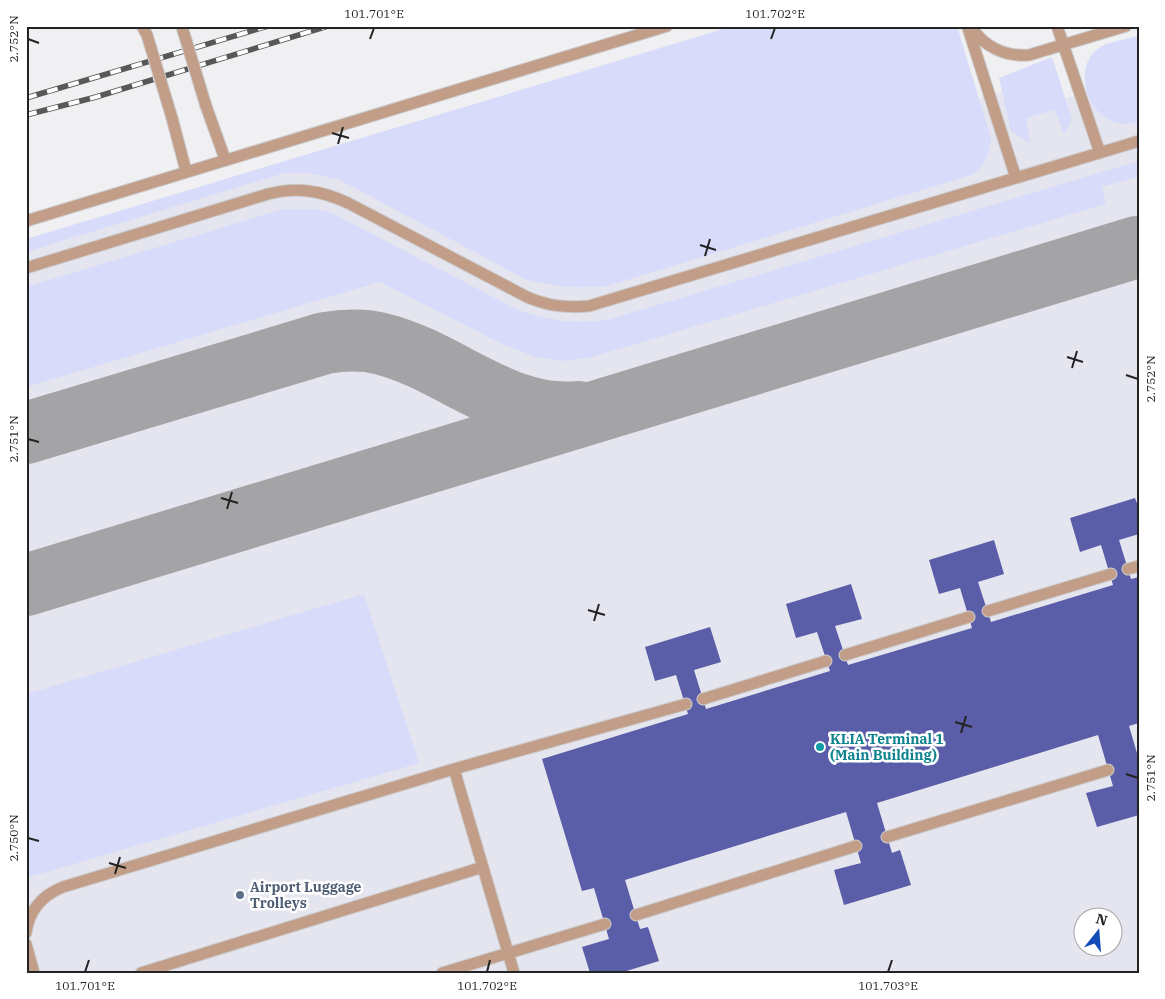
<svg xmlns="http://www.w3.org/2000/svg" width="1165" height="999" font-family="'IBM Plex Serif',serif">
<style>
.built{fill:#e4e5ef;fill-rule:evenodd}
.green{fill:#d8dcfa}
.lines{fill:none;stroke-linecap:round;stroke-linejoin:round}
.taxiway{stroke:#a4a4a6;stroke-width:62}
.building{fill:#5a5da8}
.service-casing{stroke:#cbcbce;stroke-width:13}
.service{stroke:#c29e88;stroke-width:11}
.rail-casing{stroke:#585859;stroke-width:5.5}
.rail{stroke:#fff;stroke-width:4;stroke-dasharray:11;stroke-linecap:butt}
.service-bridge-casing{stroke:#cbcbce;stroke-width:13;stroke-linecap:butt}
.service-bridge{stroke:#c29e88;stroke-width:11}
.ticks{fill:none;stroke:#232324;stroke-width:2}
.culture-dot{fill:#0f9aa8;stroke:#fff;stroke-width:2}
.service-dot{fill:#5c6f8a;stroke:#fff;stroke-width:2}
.labels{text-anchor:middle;stroke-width:5;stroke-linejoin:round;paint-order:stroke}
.culture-label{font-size:14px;font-weight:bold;fill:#0d838f;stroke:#fff;text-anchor:start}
.service-label{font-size:14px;font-weight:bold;fill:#4e5e75;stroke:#fff;text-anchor:start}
.neatline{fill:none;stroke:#232324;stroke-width:2}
.ticks-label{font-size:12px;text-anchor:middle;fill:#232324}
</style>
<rect width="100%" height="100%" fill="#f0f0f3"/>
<path class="built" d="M1139,36V973H26V244L323,157L958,106L1002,92L1009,118L1087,91L1085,74L1091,57L1101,46ZM1082,916H1112V946H1082Z"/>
<path class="green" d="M733,26H957L991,138C989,156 985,165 971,175L607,286C578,289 553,287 525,279L340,180L309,173H284L26,252V239Z
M1139,36V122C1090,136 1066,65 1102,46C1112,41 1127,39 1139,36Z
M1052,57L1072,119L1064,135L1055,110L1026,118L1031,144L1011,131L999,78Z
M1139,161V177L1102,187L1106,204L589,358L560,361L535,357L502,344L380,282L26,387V287L283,209H315L330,212L518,310C551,321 573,324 607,320Z
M364,594L419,763L26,878V694Z"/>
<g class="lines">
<path class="taxiway" d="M26,433L325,343C344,340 363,339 382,344C450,361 504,419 578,412
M26,585L1137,247"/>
</g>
<path class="building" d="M1135,498L1139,509V534L1119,540L1131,579L1139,577V723L1129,726L1139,760V815L1097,827L1086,793L1113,786L1098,735L877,803L892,853L900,850L911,885L844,905L834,870L861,863L846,812L625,880L640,929L648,927L659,961L620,973H590L582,947L609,939L594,888L582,891L542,759L688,714L676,675L655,681L645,647L710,627L721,662L694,670L706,709L830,671L817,632L796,638L786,604L851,584L862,619L835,626L848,665L972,628L960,588L939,594L929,560L994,540L1004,574L978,582L991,622L1113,585L1101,545L1080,552L1070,518Z"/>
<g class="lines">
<defs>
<path id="service" d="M142,26L147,35
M971,26C983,47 1006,57 1029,55L1126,26
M1057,26L1100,153
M968,28L1016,178
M206,106L225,159
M172,118L186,171
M26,221L667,26
M26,268L268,194C297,187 320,190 348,203L527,297C548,306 566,308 589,306L1139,141
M1128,569L1139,566
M988,611L1111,574
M845,655L969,617
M703,699L826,661
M454,769L514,973
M887,837L1108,770
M636,915L856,846
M26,933C29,910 43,895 63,887L454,769L686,704
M26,944L34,973
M141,973L483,867
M442,973L605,924"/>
</defs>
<use href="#service" class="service-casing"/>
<use href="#service" class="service"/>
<defs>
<path id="rail" d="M26,98L268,26
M26,115L96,97L328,26"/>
</defs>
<use href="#rail" class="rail-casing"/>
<use href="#rail" class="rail"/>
<defs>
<path id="service-bridge" d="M182,27L206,106
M147,35L172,118"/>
</defs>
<use href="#service-bridge" class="service-bridge-casing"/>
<use href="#service-bridge" class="service-bridge"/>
</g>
<path class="ticks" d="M28,39L39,43M370,39L374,28M771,39L775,28M332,133L349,138M338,144L343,127M700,245L716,250M705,256L710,239M1067,357L1083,362M1072,368L1077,351M1126,375L1138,379M28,439L39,442M221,498L238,503M227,509L232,492M588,610L605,615M594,621L599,604M955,722L972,727M961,733L966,716M1126,774L1138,778M28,838L39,841M109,863L126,868M115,874L120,857M85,972L89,960M487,972L490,960M888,972L892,960"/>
<circle class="culture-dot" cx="820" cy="747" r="5"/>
<circle class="service-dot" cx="240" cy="895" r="5"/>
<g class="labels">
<g class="culture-label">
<text x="830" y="744">KLIA Terminal 1<tspan x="830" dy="16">(Main Building)</tspan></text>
</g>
<g class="service-label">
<text x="250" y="892">Airport Luggage<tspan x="250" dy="16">Trolleys</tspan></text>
</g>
</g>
<rect width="1165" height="999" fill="none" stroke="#ffffff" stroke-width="55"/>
<g transform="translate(1098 932) rotate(17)"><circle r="24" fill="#ffffff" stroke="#a7a7a7"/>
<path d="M0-4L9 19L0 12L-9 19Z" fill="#104bb7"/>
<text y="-8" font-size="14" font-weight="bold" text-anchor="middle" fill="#232324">N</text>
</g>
<rect x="28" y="28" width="1110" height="944" class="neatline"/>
<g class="ticks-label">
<text x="374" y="18">101.701°E</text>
<text x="775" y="18">101.702°E</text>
<text transform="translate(14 39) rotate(-90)" y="4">2.752°N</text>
<text transform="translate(1151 379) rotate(-90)" y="4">2.752°N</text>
<text transform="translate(14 439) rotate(-90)" y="4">2.751°N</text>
<text transform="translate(1151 778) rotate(-90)" y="4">2.751°N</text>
<text transform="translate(14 838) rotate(-90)" y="4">2.750°N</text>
<text x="85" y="990">101.701°E</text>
<text x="487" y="990">101.702°E</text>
<text x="888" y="990">101.703°E</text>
</g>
</svg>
